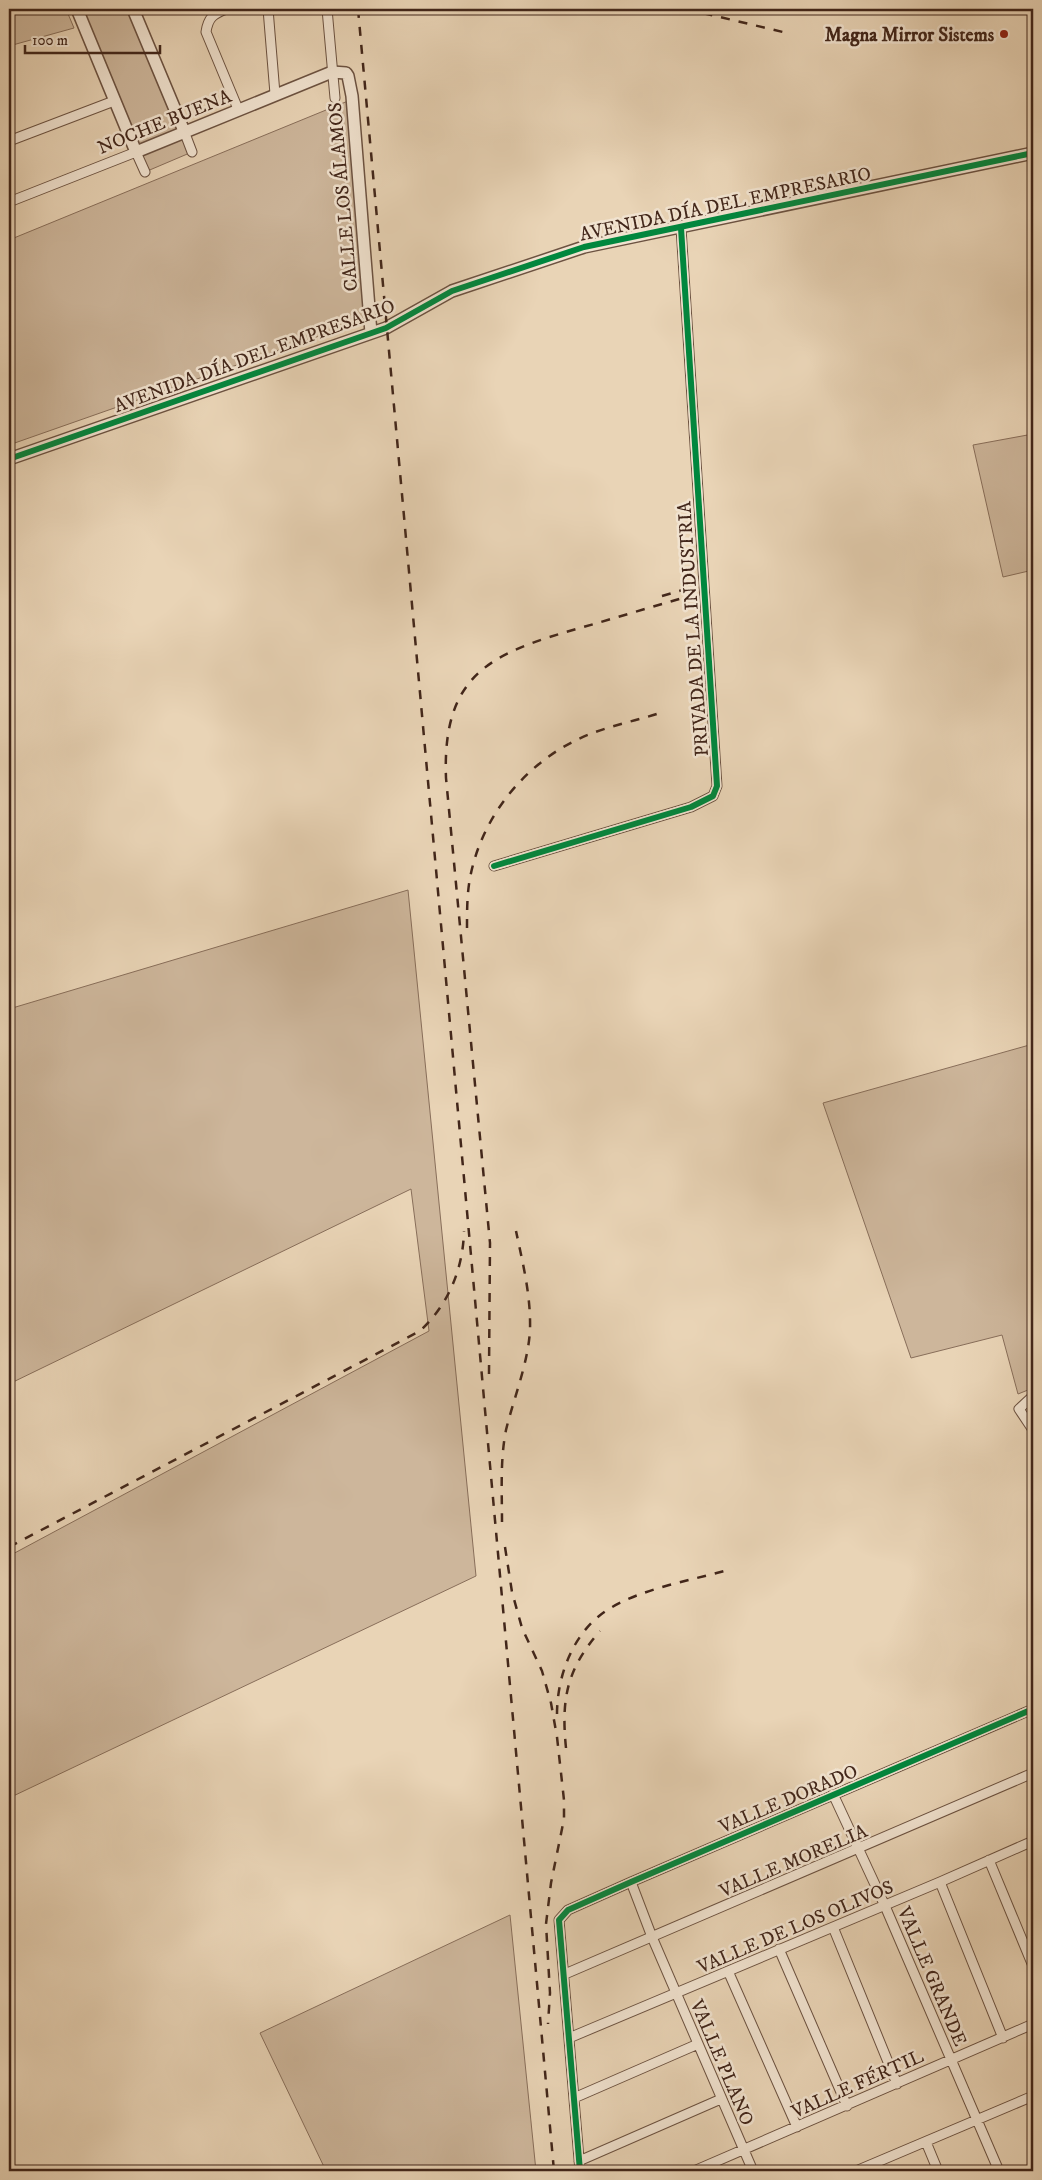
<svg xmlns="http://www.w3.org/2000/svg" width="1042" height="2180" font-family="'IM FELL DW Pica',serif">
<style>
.green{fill:#cdb69b;stroke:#886e5a}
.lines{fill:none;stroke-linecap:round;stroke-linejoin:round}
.minor-casing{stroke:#6c5241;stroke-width:11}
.tertiary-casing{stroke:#6c5241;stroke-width:14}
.minor{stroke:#f1e3d0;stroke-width:9}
.tertiary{stroke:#f1e3d0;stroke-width:11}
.rail{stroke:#42261a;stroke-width:2.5;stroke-dasharray:9 9;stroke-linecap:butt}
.cycleway-casing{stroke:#f1e3d0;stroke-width:9}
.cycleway{stroke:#00873e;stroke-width:6}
.poi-dot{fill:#8f2418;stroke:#f1e3d0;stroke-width:2}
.labels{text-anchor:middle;stroke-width:5;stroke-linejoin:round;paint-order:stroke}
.poi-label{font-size:19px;font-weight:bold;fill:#42261a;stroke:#f1e3d0;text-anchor:end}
.street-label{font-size:19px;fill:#42261a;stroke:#f1e3d0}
</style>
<rect width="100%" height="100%" fill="#e9d4b6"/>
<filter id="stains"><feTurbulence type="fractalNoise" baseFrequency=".004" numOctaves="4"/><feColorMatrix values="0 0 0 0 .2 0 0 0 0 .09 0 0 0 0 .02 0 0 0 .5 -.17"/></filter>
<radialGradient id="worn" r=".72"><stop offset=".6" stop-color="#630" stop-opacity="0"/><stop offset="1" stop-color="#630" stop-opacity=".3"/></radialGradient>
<path class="green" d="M9,9H66L74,28L9,46Z
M77,9H133L192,152L145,172Z
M348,101L365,320L9,445V240Z
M1033,434V570L1003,577L973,445Z
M408,890L476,1576L9,1798V1556L429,1331L411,1189L9,1384V1009Z
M1033,1044V1388L1018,1394L1002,1335L911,1358L823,1103Z
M510,1915L536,2171H326L260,2033Z"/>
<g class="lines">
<defs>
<path id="minor" d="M226,9C213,14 208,18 206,32L238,109
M268,9L275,94
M327,9L335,98
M184,131L192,152
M9,141L114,101
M9,202L136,152L145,172
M494,866L691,807L713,796L717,786L681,228
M1033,1396L1019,1409L1033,1430
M833,1794L885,1906L999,2171
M989,1860L1033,1966
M631,1882L652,1937L753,2171
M940,1882L1003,2038
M833,1927L897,2084
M779,1949L847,2106
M728,1971L797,2127
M565,1974L1033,1773
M569,2038L940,1882L1033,1841
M574,2098L698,2044
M926,2142L938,2171
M579,2161L721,2099
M580,2171L559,1920L568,1910L631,1882L1033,1709
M694,2171L1033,2024
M856,2171L1033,2096"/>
<path id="tertiary" d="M77,9L136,152L332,72L346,73L348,76L352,96L371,333
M133,9L184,131
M9,459L386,328L452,291L584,247L1033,153"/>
</defs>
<use href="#minor" class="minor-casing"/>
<use href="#tertiary" class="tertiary-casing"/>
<use href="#minor" class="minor"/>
<use href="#tertiary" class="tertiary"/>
<path class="rail" d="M358,9L554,2171
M686,9L787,33
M662,596L686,589
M467,928C467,911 467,894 470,878C482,814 529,758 590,734C613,725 639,720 663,712
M489,1374L490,1243L446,778C442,674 491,653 580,628C615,618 651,607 686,597
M502,1522C502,1492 500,1460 506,1430C514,1397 528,1364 530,1330C531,1296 523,1264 516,1231
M9,1547L420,1331C448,1305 463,1270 464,1231
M505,1547L512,1592L522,1628L542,1671L551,1703L557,1737L564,1800V1819L551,1883L546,1924L550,1993L548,2024
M557,1714C557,1675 574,1630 609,1609C641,1589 688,1581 724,1571
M566,1748C561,1698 567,1669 600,1631"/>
<defs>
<path id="cycleway" d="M9,459L386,328L452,291L584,247L1033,153
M494,866L691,807L713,796L717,786L681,228
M580,2171L559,1920L568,1910L631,1882L1033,1709"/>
</defs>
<use href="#cycleway" class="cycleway-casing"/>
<use href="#cycleway" class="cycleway"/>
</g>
<circle class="poi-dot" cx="1004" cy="34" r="5"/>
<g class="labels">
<g class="poi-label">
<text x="994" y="41">Magna Mirror Sistems</text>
</g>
<g class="street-label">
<text transform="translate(164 121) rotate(-22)" y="7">NOCHE BUENA</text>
<text transform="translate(342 197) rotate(-95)" y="7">CALLE LOS ÁLAMOS</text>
<text transform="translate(725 203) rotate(-12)" y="7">AVENIDA DÍA DEL EMPRESARIO</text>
<text transform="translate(254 355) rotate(-20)" y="7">AVENIDA DÍA DEL EMPRESARIO</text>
<text transform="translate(692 629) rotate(-94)" y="7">PRIVADA DE LA INDUSTRIA</text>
<text transform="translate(788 1798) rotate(-23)" y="7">VALLE DORADO</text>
<text transform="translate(793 1860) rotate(-23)" y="7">VALLE MORELIA</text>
<text transform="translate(795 1926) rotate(-23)" y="7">VALLE DE LOS OLIVOS</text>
<text transform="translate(933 1976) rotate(67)" y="7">VALLE GRANDE</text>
<text transform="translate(723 2062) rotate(67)" y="7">VALLE PLANO</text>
<text transform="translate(857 2083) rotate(-24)" y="7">VALLE FÉRTIL</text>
</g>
</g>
<rect width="1042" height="2180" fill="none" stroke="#e9d4b6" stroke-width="30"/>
<rect x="10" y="10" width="1022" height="2160" fill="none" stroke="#42261a" stroke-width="2.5"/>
<rect x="15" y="15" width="1012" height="2150" fill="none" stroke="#42261a"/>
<path d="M25 45v8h135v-8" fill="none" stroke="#42261a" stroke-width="2.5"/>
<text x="32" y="45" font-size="15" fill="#42261a" stroke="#f1e3d0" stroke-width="4" paint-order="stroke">100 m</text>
<rect width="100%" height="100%" filter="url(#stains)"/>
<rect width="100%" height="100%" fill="url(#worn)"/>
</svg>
